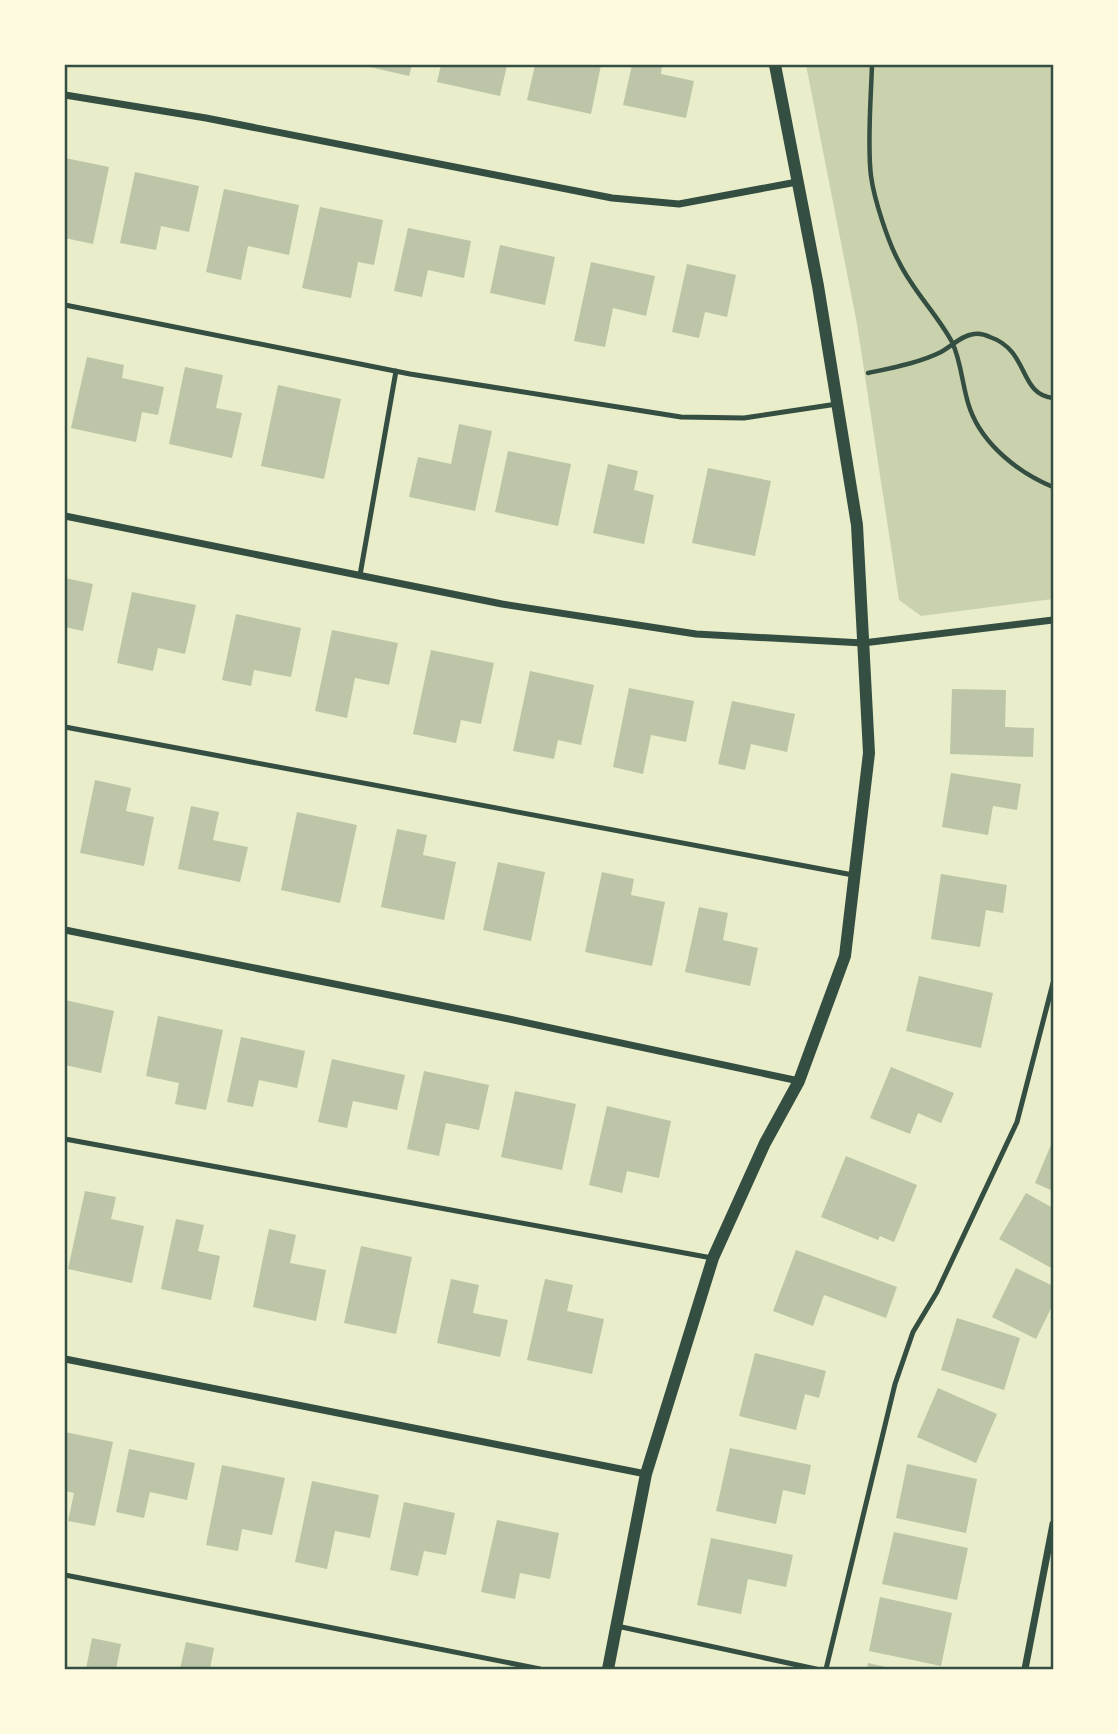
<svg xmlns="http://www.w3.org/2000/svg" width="1118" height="1734" font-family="'Roboto Condensed',sans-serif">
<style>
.green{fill:#cad2ad}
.building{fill:#bcc5a7}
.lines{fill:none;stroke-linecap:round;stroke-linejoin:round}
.path{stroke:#344e41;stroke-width:4.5}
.service{stroke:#344e41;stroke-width:5}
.minor{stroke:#344e41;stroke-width:7}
.tertiary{stroke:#344e41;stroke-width:12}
.neatline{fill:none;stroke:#344e41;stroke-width:2.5}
</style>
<rect width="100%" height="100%" fill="#e9edc9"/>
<path class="green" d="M806,65H1053V599L921,616L899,600L857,324Z"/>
<path class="building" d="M361,65H412L409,76Z
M441,65H507L500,96L437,82Z
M535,65H601L591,114L527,100Z
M632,65H662L661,74L694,81L686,118L623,105Z
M65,158L109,167L93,244L65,238Z
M135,172L199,186L189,232L161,226L156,250L120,243Z
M224,189L299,205L289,255L248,246L241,280L206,272Z
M320,207L383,220L374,265L358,262L351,298L302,288Z
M408,228L471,241L464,278L428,270L422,297L394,291Z
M500,245L555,257L545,305L490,293Z
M591,262L655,276L646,316L613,308L605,347L574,341Z
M687,264L736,275L727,317L705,312L699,338L672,332Z
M87,357L124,365L122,378L164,387L158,415L142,412L136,442L71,428Z
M185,367L223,375L216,408L242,413L232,458L169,444Z
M278,385L341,399L324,479L261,466Z
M459,424L492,431L475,511L409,497L418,457L451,464Z
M508,451L571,464L558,526L495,512Z
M608,464L638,471L634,490L654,495L644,544L593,533Z
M708,468L771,481L755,556L692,543Z
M65,578L93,584L83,631L65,627Z
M132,592L196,605L185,654L158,648L153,671L117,663Z
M236,614L301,628L291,677L254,670L251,686L222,680Z
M332,630L398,643L389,685L355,678L347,718L315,711Z
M431,650L494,663L481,724L461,720L456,743L413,734Z
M530,671L594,685L581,745L558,740L554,759L513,751Z
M629,688L694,701L686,742L651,735L643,774L613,767Z
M952,689L1006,690L1005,727L1034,728L1033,757L950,754Z
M732,701L795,714L787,752L751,744L745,770L718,764Z
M951,773L1021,784L1017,810L993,806L988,835L942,827Z
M95,780L131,788L126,811L154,817L144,866L80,853Z
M191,806L219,812L213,840L248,847L240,882L178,869Z
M297,812L357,825L340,903L281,890Z
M397,829L427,835L423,855L456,862L444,920L381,907Z
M498,862L545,872L531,941L483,930Z
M602,872L634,879L631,895L665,902L652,966L585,952Z
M941,874L1007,885L1003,913L986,910L980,947L931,939Z
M699,907L728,913L723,940L758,948L750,986L685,972Z
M919,976L993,993L981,1048L906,1031Z
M65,1000L114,1011L101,1073L65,1065Z
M158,1016L223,1030L206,1110L175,1104L179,1083L146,1076Z
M241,1037L305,1051L297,1088L259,1080L253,1107L227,1102Z
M332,1059L405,1075L397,1110L353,1101L347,1128L318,1122Z
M891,1067L954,1093L941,1123L918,1113L910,1134L870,1118Z
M424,1071L489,1085L479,1130L446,1123L439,1156L407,1149Z
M515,1091L576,1104L562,1170L501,1157Z
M607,1106L671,1121L659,1178L627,1171L622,1193L589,1185Z
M1053,1140V1191L1035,1183Z
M846,1156L917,1185L894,1242L880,1236L878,1240L821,1217Z
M85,1191L116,1197L111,1219L144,1226L132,1283L68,1269Z
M1026,1193L1053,1208V1269L999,1239Z
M176,1219L204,1225L198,1251L220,1256L211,1300L161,1289Z
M269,1229L296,1235L290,1263L326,1270L316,1321L253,1307Z
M361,1246L412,1257L396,1334L344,1323Z
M796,1250L897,1287L886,1318L824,1295L813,1326L773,1311Z
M1016,1268L1053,1286V1304L1036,1339L992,1317Z
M451,1279L479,1285L473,1313L508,1320L500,1357L437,1343Z
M545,1279L573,1285L567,1311L604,1319L592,1374L527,1360Z
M957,1318L1020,1338L1004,1390L941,1370Z
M755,1353L826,1371L819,1398L805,1394L796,1430L739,1416Z
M938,1388L997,1414L976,1463L917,1437Z
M65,1432L113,1442L95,1526L68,1521L74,1493L65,1491Z
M730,1448L811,1465L805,1495L783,1490L776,1524L716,1511Z
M129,1449L195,1463L187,1500L150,1492L144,1518L116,1512Z
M907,1464L977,1479L966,1533L896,1518Z
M222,1465L285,1478L272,1535L242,1529L238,1551L206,1545Z
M312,1481L379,1495L370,1538L335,1531L327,1569L295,1562Z
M404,1502L455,1513L446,1555L424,1551L418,1576L390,1570Z
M497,1520L559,1533L550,1579L520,1573L515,1599L481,1592Z
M894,1532L968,1548L957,1600L882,1584Z
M711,1538L793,1555L786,1587L748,1579L741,1614L697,1605Z
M880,1597L952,1613L941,1666L869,1651Z
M92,1638L121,1644L116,1669H86Z
M186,1642L214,1648L210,1669H180Z
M868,1663L890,1668V1669H867Z"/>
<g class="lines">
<path class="path" d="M872,65C871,98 867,144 871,176C874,199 888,242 899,262C913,291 937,314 952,342C962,363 962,387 970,409C983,445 1019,473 1053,487
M868,373C891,368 919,363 941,352C952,346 962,335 974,334C980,333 986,335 990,337C1030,351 1018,394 1053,398"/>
<path class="service" d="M65,305L410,374L681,417L744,418L837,404
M360,575L396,371
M65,727L853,875
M65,1139L712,1258
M65,1575L540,1669
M617,1626L816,1669
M826,1669L895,1384L913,1332L937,1292L1017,1122L1053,983"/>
<path class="minor" d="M65,95L206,118L612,198L679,204L797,182
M65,516L502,604L696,634L863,643L1053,620
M65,930L509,1019L799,1081
M65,1359L646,1474
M1025,1669L1053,1524"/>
<path class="tertiary" d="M608,1669L646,1474L713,1258L765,1143L799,1081L845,956L869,753L857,525L818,286L775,65"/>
</g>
<rect width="1118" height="1734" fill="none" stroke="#fefae0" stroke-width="133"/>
<rect x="66" y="66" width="986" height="1602" class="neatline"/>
</svg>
